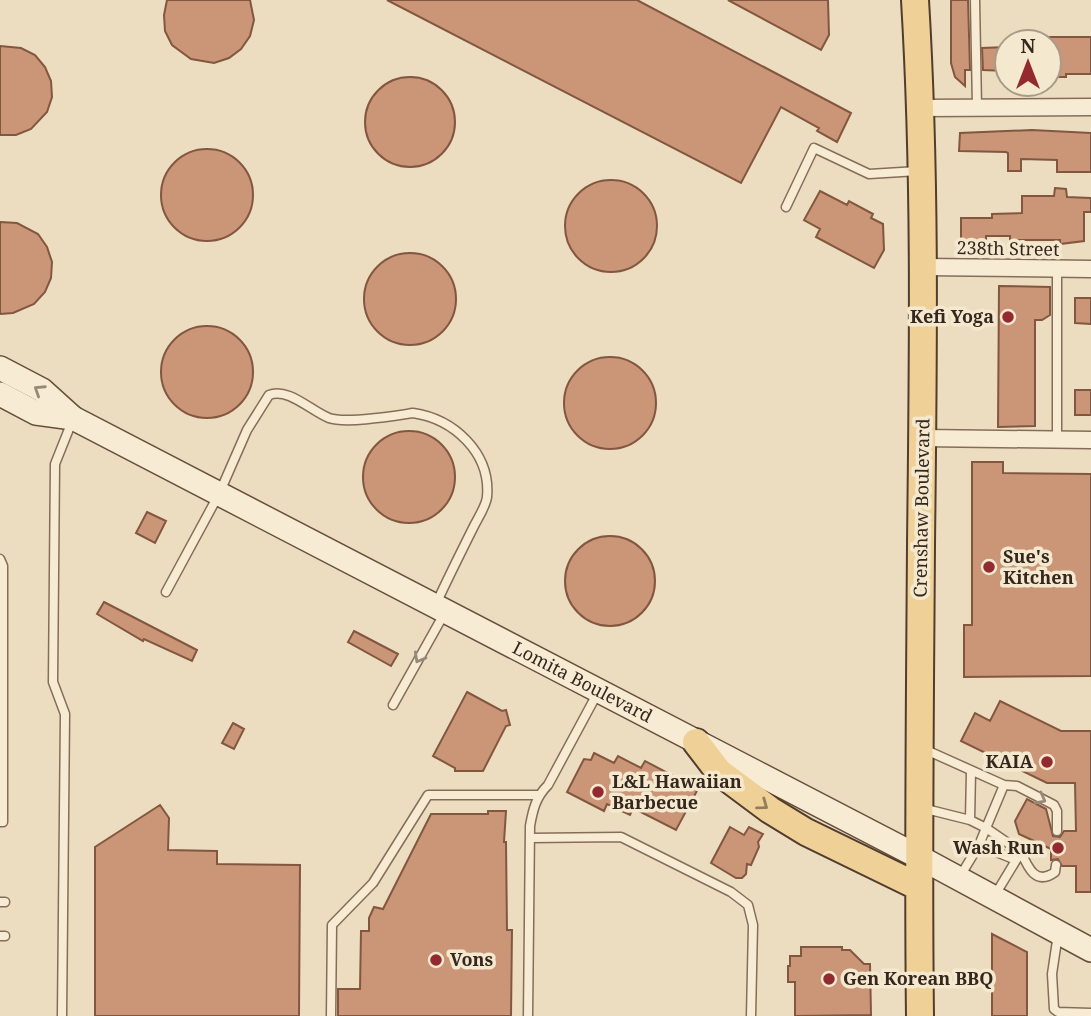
<svg xmlns="http://www.w3.org/2000/svg" width="1091" height="1016" font-family="'Noto Serif',serif">
<style>
.building{fill:#ca9677;stroke:#83573f;stroke-width:2}
.lines{fill:none;stroke-linecap:round;stroke-linejoin:round}
.lane-casing{stroke:#856e59;stroke-width:11}
.street-casing{stroke:#856e59;stroke-width:19}
.secondary-casing{stroke:#664f3c;stroke-width:26}
.primary-casing{stroke:#523d2d;stroke-width:30}
.lane{stroke:#f8ebd3;stroke-width:8}
.street{stroke:#f8ebd3;stroke-width:16}
.secondary{stroke:#f8ebd3;stroke-width:23}
.primary{stroke:#efd198;stroke-width:26}
.oneway{stroke:#968978}
.oneway2{stroke:#927c5a}
.poi-dot{fill:#922a2f;stroke:#f4e8cf;stroke-width:2.5}
.labels{text-anchor:middle;stroke-width:7;stroke-linejoin:round;paint-order:stroke}
.street-label{font-size:18px;fill:#35271d;stroke:#f4e8cf}
.poi-label{font-size:18px;font-weight:bold;fill:#35271d;stroke:#f4e8cf;text-anchor:start}
</style>
<rect width="100%" height="100%" fill="#ecddc0"/>
<path class="building" d="M167,0H250L254,20L250,36L241,49L229,58L214,63L191,59L172,45L165,31L164,15Z
M387,0H637L851,113L837,142L817,131L819,128L781,107L741,183Z
M728,0H828L829,35L821,50Z
M951,0H968L970,70H965V86L955,77L951,63Z
M1049,37H1091V74H1066V77H1055L1054,50H1049Z
M0,46L21,48L35,55L45,67L51,81L52,97L47,112L31,129L16,135H0Z
M1007,47V71L983,70L982,48Z
M365 122a45 45 0 1 1 90 0a45 45 0 1 1-90 0Z
M1032,130L1091,133V172H1057V160L1021,159V171H1008V153L1006,152L959,151L960,133Z
M161 195a46 46 0 1 1 92 0a46 46 0 1 1-92 0Z
M565 226a46 46 0 1 1 92 0a46 46 0 1 1-92 0Z
M1055,188L1066,189L1067,197L1091,198V212H1084V241L1060,244V240H1010V236H986V240H982V243H961V218H992V214L1022,213V196H1054Z
M820,191L847,205L849,201L873,214L871,218L883,224L884,250L874,268L816,237L820,229L804,220Z
M0,222L17,223L38,234L47,247L52,262L51,278L45,292L34,304L13,313L0,314Z
M364 299a46 46 0 1 1 92 0a46 46 0 1 1-92 0Z
M999,286L1050,287V315L1042,320H1035V426L998,427Z
M1075,298H1091V324L1075,323Z
M161 372a46 46 0 1 1 92 0a46 46 0 1 1-92 0Z
M564 403a46 46 0 1 1 92 0a46 46 0 1 1-92 0Z
M1075,390H1091V415H1075Z
M363 477a46 46 0 1 1 92 0a46 46 0 1 1-92 0Z
M972,462H1003V473L1091,474V676L964,677V625H972Z
M147,512L166,521L155,543L136,533Z
M565 581a45 45 0 1 1 90 0a45 45 0 1 1-90 0Z
M104,602L195,649L197,650L192,661L144,639L143,641L97,614Z
M354,631L398,654L391,666L348,642Z
M467,692L502,711L506,710L510,725L506,726L483,771H455V768L433,756Z
M1000,701L1061,731H1091V892H1076V866H1062L1058,859L1051,860V849L1019,834L1015,821L1027,799L1046,809L1053,836L1060,837L1064,831H1076L1075,783H1047L961,741L975,713L990,721Z
M233,723L244,729L234,749L222,743Z
M594,753L614,763L618,756L641,768L645,761L698,789L676,830L633,808L630,815L607,804L604,811L567,792L584,759L591,760Z
M160,805L169,818L168,850L217,851V864L300,865L299,1016H95V847Z
M488,811H506L504,842H506L507,930H512L511,1016H338V989H360L361,931H369V918L374,907L383,909L431,814H488Z
M730,827L744,835L749,827L763,834L758,842L759,847L751,865L747,864L746,874L742,878H736L711,863Z
M992,934L1027,952V1016H992Z
M801,947H842V950H850L864,964H870L871,1015L795,1016V982H788V966H790V956H801Z"/>
<g class="lines">
<defs>
<path id="lane" d="M975,0L977,107
M786,207L814,148L869,174L918,171
M1057,440V269
M0,559L3,566V822H0
M166,592L219,494L247,430L269,395C288,387 311,411 329,418C346,424 393,416 413,413C454,419 491,453 487,497C486,506 478,518 474,526C461,552 448,578 436,604
M393,705L444,614
M926,750L1004,785L986,828L1021,852L995,895
M1004,785L1017,786L1054,805L1057,811V831
M922,808L970,820L986,828L979,845L959,878
M970,820L971,772
M530,838L621,837L731,892L748,905L753,925L751,1016
M979,845L1016,860
M1021,852C1028,868 1036,886 1055,872L1056,865
M0,902H5
M1058,934L1052,974L1054,1009L1058,1012L1091,1013
M0,936H5
M62,1016L65,714L53,682L55,464L73,419
M331,1016L332,925L373,883L428,795H538
M528,1016L530,826C533,809 536,797 548,785L597,694"/>
<path id="street" d="M920,108L1091,107
M925,267L1091,269
M923,438L1091,440"/>
<g id="secondary">
<path id="s1" d="M0,368L42,390L73,418L919,857L1091,950"/>
<path d="M0,394L36,413L73,418"/>
</g>
<path id="primary" d="M915,0C926,182 923,363 921,545C920,702 918,859 920,1016
M696,742L719,772L770,810L806,832L919,887"/>
</defs>
<use href="#lane" class="lane-casing"/>
<use href="#street" class="street-casing"/>
<use href="#secondary" class="secondary-casing"/>
<use href="#primary" class="primary-casing"/>
<use href="#lane" class="lane"/>
<use href="#street" class="street"/>
<use href="#secondary" class="secondary"/>
<use href="#primary" class="primary"/>
</g>
<defs><path id="oneway-chevron" d="M-2-3.5L2.5 0L-2 3.5" fill="none" stroke-width="1.6" stroke-linecap="round" stroke-linejoin="round" transform="scale(1.75)"/></defs>
<g class="oneway">
<use href="#oneway-chevron" transform="translate(39 390) rotate(-147)"/>
<use href="#oneway-chevron" transform="translate(419 658) rotate(119)"/>
<use href="#oneway-chevron" transform="translate(1041 799) rotate(28)"/>
</g>
<use class="oneway2" href="#oneway-chevron" transform="translate(763 805) rotate(36)"/>
<g class="poi-dot">
<circle cx="1008" cy="317" r="7"/>
<circle cx="989" cy="567" r="7"/>
<circle cx="1047" cy="762" r="7"/>
<circle cx="598" cy="792" r="7"/>
<circle cx="1058" cy="848" r="7"/>
<circle cx="436" cy="960" r="7"/>
<circle cx="829" cy="979" r="7"/>
</g>
<g class="labels">
<g class="street-label">
<text transform="translate(1008 249) rotate(1)" y="6">238th Street</text>
<text transform="translate(922 508) rotate(-89)" y="6">Crenshaw Boulevard</text>
<text dy="6" stroke="none"><textPath href="#s1" startOffset="663">Lomita Boulevard</textPath></text>
</g>
<g class="poi-label">
<text x="994" y="323" text-anchor="end">Kefi Yoga</text>
<text x="1003" y="563">Sue's<tspan x="1003" dy="21">Kitchen</tspan></text>
<text x="1033" y="768" text-anchor="end">KAIA</text>
<text x="612" y="788">L&amp;L Hawaiian<tspan x="612" dy="21">Barbecue</tspan></text>
<text x="1044" y="854" text-anchor="end">Wash Run</text>
<text x="450" y="966">Vons</text>
<text x="843" y="985">Gen Korean BBQ</text>
</g>
</g>
<g transform="translate(1028 63)"><circle r="33" fill="#f4e8cf" stroke="#a89b88" stroke-width="2"/>
<path d="M0-5L12 26L0 18L-12 26Z" fill="#922a2f"/>
<text y="-10" font-size="19" font-weight="bold" text-anchor="middle" fill="#35271d">N</text>
</g>
</svg>
